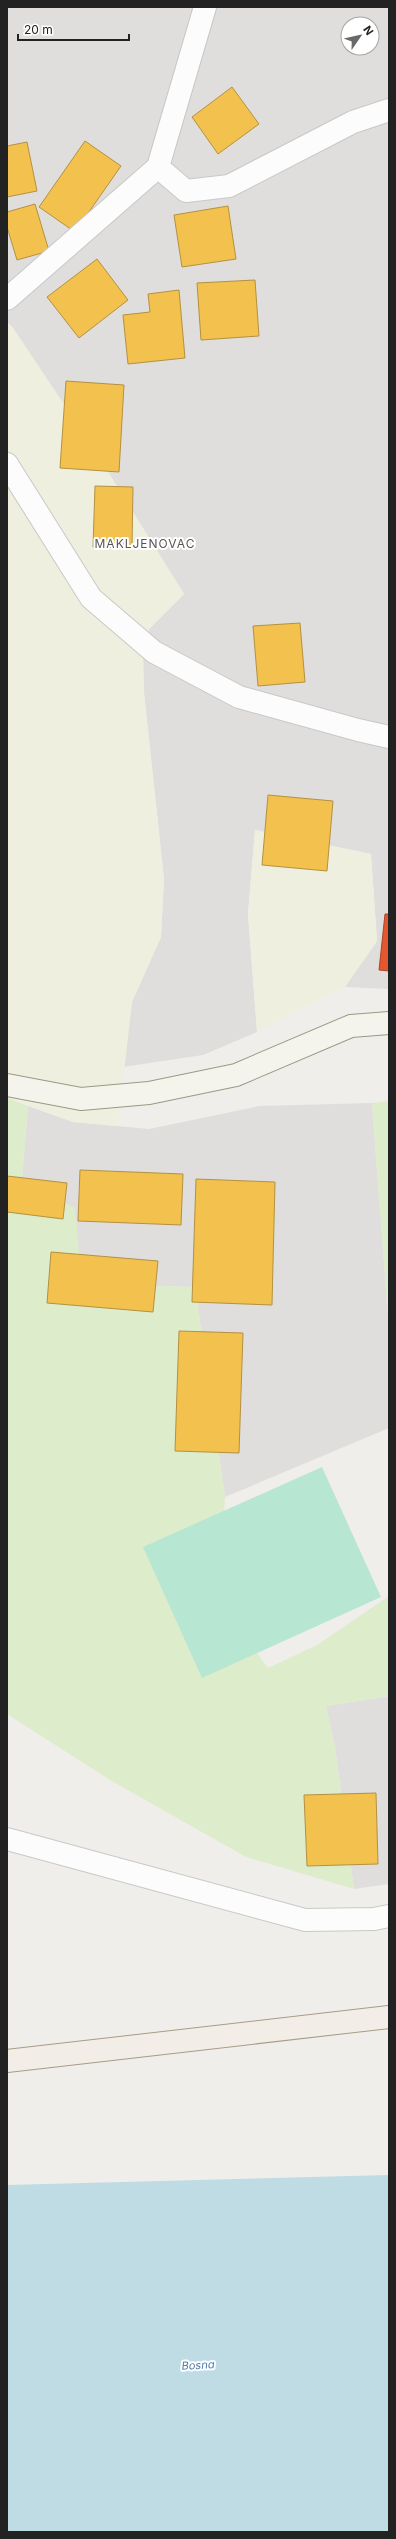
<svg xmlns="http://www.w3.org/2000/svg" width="396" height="2539" font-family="Inter,sans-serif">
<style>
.residential{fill:#dfdedc;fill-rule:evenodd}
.farmland{fill:#efefdf}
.grass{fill:#ddeccb}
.pitch{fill:#b7e6d2}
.water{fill:#bfdbe3}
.homes{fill:#f2c14e;stroke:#b49141}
.shops{fill:#e4572e;stroke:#aa472a}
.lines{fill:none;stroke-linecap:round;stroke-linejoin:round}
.lane-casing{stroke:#c9c8c7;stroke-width:24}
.street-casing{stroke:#c9c8c7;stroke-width:24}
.secondary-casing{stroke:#999a82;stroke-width:24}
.primary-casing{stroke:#a79c86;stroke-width:24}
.lane{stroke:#fdfcfc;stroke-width:22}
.street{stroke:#fdfcfc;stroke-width:22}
.secondary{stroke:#f4f4ed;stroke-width:22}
.primary{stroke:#f3ede7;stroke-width:22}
.labels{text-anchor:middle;stroke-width:4;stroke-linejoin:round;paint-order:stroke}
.water-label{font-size:11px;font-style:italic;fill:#4a7aab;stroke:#fff}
.quarter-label{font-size:12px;letter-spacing:1px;fill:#555;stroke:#fff}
</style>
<rect width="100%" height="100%" fill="#f0eeeb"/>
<path class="residential" d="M7,7H389V989L345,987L377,941L371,854L255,830L248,914L257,1032L203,1055L123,1067L132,1002L161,937L164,879L144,693L143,654L149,629L184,594L93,448L13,328L7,322ZM348,24H372V48H348Z
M372,1103L389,1330V1428L225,1497L195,1287L82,1284L21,1190L28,1106L73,1122L149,1129L259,1106Z
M389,1696V1884L354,1889L335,1748L326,1706Z"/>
<path class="farmland" d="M7,322L13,328L93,448L184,594L149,629L143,654L144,693L164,879L161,937L132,1002L118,1126L73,1122L7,1098Z
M255,830L371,854L377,941L345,987L257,1032L248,914Z"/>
<path class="grass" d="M7,1098L28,1106L21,1190L75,1207L82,1284L195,1287L225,1497L220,1604L268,1668L317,1645L389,1596V1696L326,1706L335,1748L354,1889L246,1857L110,1780L7,1714Z
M389,1101V1330L372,1103Z"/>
<path class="pitch" d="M322,1467L381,1597L202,1678L143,1547Z"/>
<path class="water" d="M389,2175V2532H7V2185Z"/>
<path class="homes" d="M232,87L259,124L218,154L192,117Z
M85,141L121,166L75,232L39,207Z
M27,142L37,191L7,197V146Z
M35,204L49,251L17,260L7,227V212Z
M228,206L236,259L182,267L174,215Z
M97,259L128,300L79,338L47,297Z
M255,280L259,336L201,340L197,283Z
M179,290L185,358L128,364L123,315L150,312L148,294Z
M66,381L124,385L119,472L60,468Z
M95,486L133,487L132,548L93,547Z
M300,623L305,682L258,686L253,626Z
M268,795L333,801L327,871L262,865Z
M80,1170L183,1174L181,1225L78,1221Z
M7,1176L67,1183L63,1219L7,1212Z
M196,1179L275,1182L272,1305L192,1302Z
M51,1252L158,1261L153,1312L47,1303Z
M179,1331L243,1333L239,1453L175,1451Z
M376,1793L378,1864L307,1866L304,1795Z"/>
<path class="shops" d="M385,914H389V971L379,970Z"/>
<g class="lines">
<defs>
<path id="lane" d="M7,1839L305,1920L374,1919L389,1916"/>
<path id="street" d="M158,167L205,7
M7,299L158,167L186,191L229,186L353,122L389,110
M7,464L91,598L154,652L239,697L358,730L389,737"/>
<path id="secondary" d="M7,1085L81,1099L149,1093L236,1075L351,1026L389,1023"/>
<path id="primary" d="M7,2061L389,2017"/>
</defs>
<use href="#lane" class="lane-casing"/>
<use href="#street" class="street-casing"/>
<use href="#secondary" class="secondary-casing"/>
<use href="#primary" class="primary-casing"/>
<use href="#lane" class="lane"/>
<use href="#street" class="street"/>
<use href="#secondary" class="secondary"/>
<use href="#primary" class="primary"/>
</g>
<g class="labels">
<g class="water-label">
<text transform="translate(198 2365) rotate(-3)" y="4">Bosna</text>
</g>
<g class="quarter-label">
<text x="145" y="548">MAKLJENOVAC</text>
</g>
</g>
<rect width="396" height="2539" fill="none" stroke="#222222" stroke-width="16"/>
<g transform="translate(360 36) rotate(56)"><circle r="19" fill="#ffffff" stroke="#a7a7a7"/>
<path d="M0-3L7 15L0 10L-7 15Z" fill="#6a6968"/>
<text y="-6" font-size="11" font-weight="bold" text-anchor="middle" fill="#222222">N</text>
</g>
<path d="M18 34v6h111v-6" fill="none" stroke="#222222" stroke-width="2"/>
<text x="24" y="34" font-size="12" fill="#222222" stroke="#ffffff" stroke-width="3" paint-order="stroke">20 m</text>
</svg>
